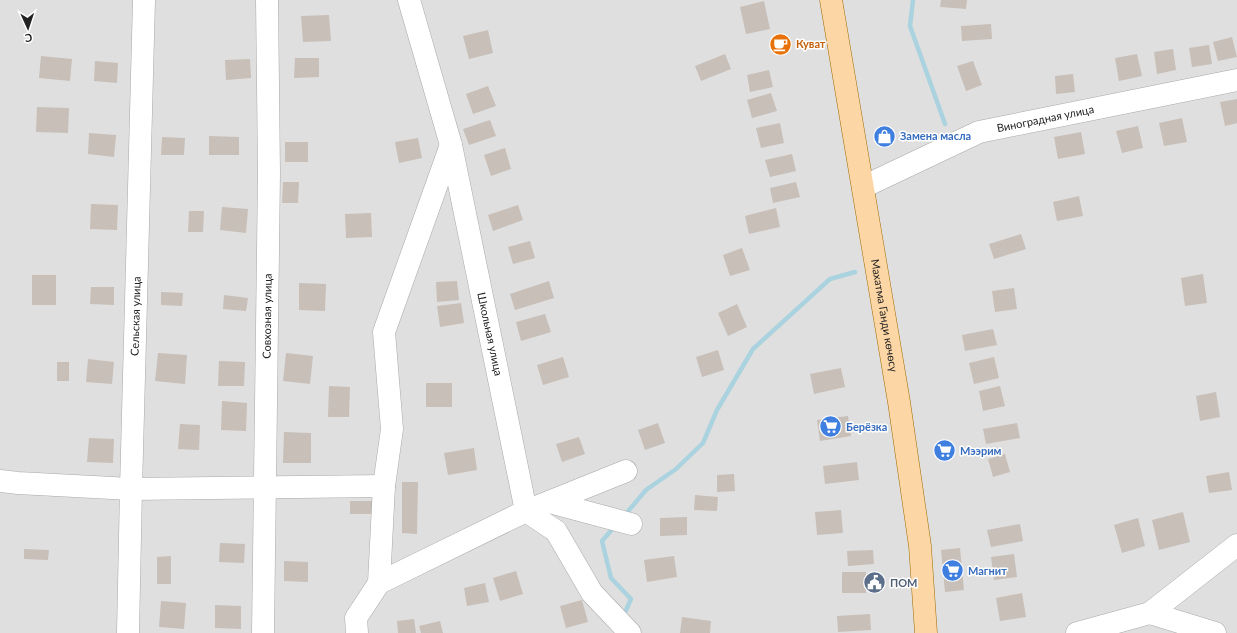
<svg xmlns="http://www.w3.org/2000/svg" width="1237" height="633" font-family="Lato,sans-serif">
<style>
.residential{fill:#e0dfdf}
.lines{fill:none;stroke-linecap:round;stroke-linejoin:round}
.stream{stroke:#aad3df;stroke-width:4.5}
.building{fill:#c7bfb8}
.minor-casing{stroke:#a9a9a9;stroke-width:23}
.major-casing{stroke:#a06b00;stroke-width:23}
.minor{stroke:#fff;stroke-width:22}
.major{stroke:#fcd6a4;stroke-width:22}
.labels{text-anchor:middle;stroke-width:3;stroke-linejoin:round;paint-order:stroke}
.food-label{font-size:11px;font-weight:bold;fill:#c56008;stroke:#fff;text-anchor:start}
.street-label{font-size:11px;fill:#222;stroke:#fff}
.shop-label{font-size:11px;font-weight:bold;fill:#366cbe;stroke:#fff;text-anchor:start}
.service-label{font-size:11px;font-weight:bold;fill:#4e5e75;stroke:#fff;text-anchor:start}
</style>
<rect width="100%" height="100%" fill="#f2efe9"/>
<path class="residential" d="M0,0H1237V633H0Z"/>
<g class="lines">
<path class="stream" d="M913,0L910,26L945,124
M624,516L646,490L676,469L703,443L717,410L753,349L830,279L855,272
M615,526L602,541L611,578L631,599L623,617"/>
</g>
<path class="building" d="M941,0H967L966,9L940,7Z
M764,1L770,29L746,34L740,7Z
M329,15L331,41L303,42L301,16Z
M991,24L992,39L962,41L961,26Z
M488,30L493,53L469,59L463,36Z
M1232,37L1237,57L1218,61L1213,42Z
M1209,45L1212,64L1192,67L1189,48Z
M1173,49L1176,70L1157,74L1154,52Z
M725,54L731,69L701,81L695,66Z
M1137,54L1142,76L1119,81L1115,58Z
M41,56L72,59L70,81L39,78Z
M295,58H319V77L294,78Z
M250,59L251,78L226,80L225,60Z
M95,61L118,63L117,83L94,81Z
M973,61L982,85L966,91L957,66Z
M769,70L773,87L750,92L747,75Z
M1073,74L1075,92L1056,94L1055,76Z
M488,86L496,106L473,114L466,94Z
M771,93L777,111L752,118L747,100Z
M1237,99V123L1225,126L1220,102Z
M37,107L69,108L68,133L36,132Z
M1182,118L1187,142L1164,146L1159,123Z
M490,120L496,136L469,145L463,129Z
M780,123L784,143L761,148L756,128Z
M1138,126L1143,148L1122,153L1116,131Z
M1081,132L1085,154L1058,159L1054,137Z
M89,133L116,135L114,157L88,154Z
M209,136L239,137V155H209Z
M162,137L185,138L184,155H161Z
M418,138L422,158L399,163L395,142Z
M285,142H308V162H285Z
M505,148L511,169L491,176L484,155Z
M792,154L796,171L770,177L765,160Z
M283,182H299L298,203H282Z
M796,182L800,197L773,203L770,188Z
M1079,196L1083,216L1057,221L1053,202Z
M91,204L118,205L117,230L90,229Z
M518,205L523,220L493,231L488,215Z
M222,207L248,209L246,233L220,230Z
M776,208L780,227L749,234L745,216Z
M189,211H204L203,232H188Z
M371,213L372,237L346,238L345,214Z
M1021,234L1026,249L994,259L989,244Z
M530,241L535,258L513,264L508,247Z
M742,248L750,270L730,276L723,255Z
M1203,274L1207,303L1185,306L1181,278Z
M32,275H56V305H32Z
M457,281L459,300L437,302L436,282Z
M549,281L554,298L515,310L510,294Z
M299,283L326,284L325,311L299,310Z
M91,287H114V305L90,304Z
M1014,288L1017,309L995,312L992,291Z
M161,292L183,293L182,306L161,305Z
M224,295L248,298L246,311L223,309Z
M461,303L464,323L440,327L437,306Z
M737,304L747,327L728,336L718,313Z
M545,314L551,332L521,341L516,322Z
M993,329L997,345L965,351L962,335Z
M718,350L724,370L702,377L696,357Z
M158,353L187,355L185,384L155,381Z
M286,353L313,356L310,384L283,381Z
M563,357L569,377L543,385L537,365Z
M994,357L999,378L974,384L969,363Z
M88,359L114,362L112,384L86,382Z
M219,361L245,362L244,386H218Z
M57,362H69V381H57Z
M841,368L845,387L814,394L810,374Z
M426,383H452V407H426Z
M329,386L350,387L349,417H328Z
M1000,386L1005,406L983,411L979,391Z
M1216,392L1220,417L1200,421L1196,396Z
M222,401L247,403L246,431L221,430Z
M848,416L851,436L820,441L817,420Z
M658,423L665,443L645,450L638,430Z
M1017,423L1020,438L986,444L983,429Z
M180,424L200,425L199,450L178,449Z
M284,432L311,433V463H283Z
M579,437L585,454L562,462L556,444Z
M89,438L114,439L113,463L87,462Z
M474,448L477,470L448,475L444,453Z
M1005,454L1010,472L993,477L988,459Z
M857,462L859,480L825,484L823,466Z
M1229,472L1232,490L1209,493L1206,476Z
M734,474L735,491L717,492V475Z
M402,482H418L417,534L402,533Z
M695,495L718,497L717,511L694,510Z
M350,501H372V514H350Z
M841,510L843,533L817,535L815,512Z
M1183,512L1190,542L1159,550L1152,520Z
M687,517V535L660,536V518Z
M1138,518L1145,546L1122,553L1114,525Z
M1020,524L1023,541L991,547L987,530Z
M220,543L245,544L244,563L219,562Z
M960,548L964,590L945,592L941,550Z
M24,549L49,550L48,560L24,559Z
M873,550L874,564L848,566L847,551Z
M1014,554L1017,577L994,580L991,557Z
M171,556V584H157V557Z
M674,556L677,577L647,582L644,560Z
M284,561L308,562V582L284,581Z
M516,571L523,594L500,601L493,578Z
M842,572H866V593H842Z
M485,583L489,602L467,606L464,588Z
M1022,593L1026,617L1000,621L996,598Z
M582,600L588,622L566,628L560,606Z
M161,601L186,603L184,629L159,627Z
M215,605L241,606V629L215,628Z
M870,614L871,630L838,632L837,616Z
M682,617L711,621L710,633H680Z
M414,619L416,633H398L397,621Z
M440,621L443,633H421L419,626Z"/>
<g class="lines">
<defs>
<g id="minor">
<path id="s1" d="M863,187L979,132L1237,80"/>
<path d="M0,481L18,483L131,489L384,486"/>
<path d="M549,502L626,471"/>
<path d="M526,511L556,531L592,593L630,633"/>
<path d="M526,511L549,502L631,524"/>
<path d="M379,583L526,511L451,145L409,0"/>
<path d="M1150,613L1215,633"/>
<path id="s2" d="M128,633L131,489L144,0"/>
<path id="s3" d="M263,633L269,173L267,0"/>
<path d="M357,633L356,618L379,583L384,486L392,429L384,332L451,145"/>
<path d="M1077,633L1150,613L1237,545"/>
</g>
<g id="major">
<path id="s4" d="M831,0L899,402L920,546L926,633"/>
</g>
</defs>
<use href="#minor" class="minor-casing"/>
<use href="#major" class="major-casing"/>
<use href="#minor" class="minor"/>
<use href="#major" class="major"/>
</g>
<defs>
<symbol id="cafe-disc" viewBox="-11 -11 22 22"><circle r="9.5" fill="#e8710a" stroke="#fff"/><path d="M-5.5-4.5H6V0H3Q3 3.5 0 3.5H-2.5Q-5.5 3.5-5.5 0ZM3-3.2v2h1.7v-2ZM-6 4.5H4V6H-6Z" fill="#fff"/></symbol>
<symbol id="shop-disc" viewBox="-11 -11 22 22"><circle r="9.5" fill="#3f7fe0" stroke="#fff"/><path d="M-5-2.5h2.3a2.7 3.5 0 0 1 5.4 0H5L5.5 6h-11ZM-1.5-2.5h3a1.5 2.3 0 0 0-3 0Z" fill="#fff"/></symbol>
<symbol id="supermarket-disc" viewBox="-11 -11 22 22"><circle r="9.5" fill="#3f7fe0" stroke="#fff"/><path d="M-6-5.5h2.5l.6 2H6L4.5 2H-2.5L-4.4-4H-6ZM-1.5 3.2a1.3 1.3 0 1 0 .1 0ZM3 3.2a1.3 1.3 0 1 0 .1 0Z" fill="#fff"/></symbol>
<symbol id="civic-disc" viewBox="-11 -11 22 22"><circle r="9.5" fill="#5c6f8a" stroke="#fff"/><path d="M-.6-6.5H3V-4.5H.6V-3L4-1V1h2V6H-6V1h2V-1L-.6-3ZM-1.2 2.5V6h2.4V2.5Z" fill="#fff"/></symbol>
</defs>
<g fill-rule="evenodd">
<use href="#cafe-disc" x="768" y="32" width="25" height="25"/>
<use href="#shop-disc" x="872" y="124" width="25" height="25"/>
<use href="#supermarket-disc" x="818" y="414" width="25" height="25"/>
<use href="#supermarket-disc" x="932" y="438" width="25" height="25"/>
<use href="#supermarket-disc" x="940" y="558" width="25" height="25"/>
<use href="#civic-disc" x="862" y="570" width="25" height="25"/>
</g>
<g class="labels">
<g class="food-label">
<text x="796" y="48">Куват</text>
</g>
<g class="street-label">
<text dy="4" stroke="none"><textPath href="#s1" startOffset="196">Виноградная улица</textPath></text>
<text dy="4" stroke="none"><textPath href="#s2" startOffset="317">Сельская улица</textPath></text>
<text dy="4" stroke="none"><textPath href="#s4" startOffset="320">Махатма Ганди көчөсү</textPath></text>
<text dy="4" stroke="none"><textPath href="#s3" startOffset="317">Совхозная улица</textPath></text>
<text transform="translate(490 334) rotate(78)" y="4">Школьная улица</text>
</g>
<g class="shop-label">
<text x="900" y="140">Замена масла</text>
<text x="846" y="431">Берёзка</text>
<text x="960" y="455">Мээрим</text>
<text x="968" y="575">Магнит</text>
</g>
<g class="service-label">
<text x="890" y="587">ПОМ</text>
</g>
</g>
<g transform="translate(28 28) rotate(177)" stroke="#ffffff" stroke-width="3" paint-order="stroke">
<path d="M0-3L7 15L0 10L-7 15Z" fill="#222222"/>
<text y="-6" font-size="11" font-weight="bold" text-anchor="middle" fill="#222222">С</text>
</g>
</svg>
